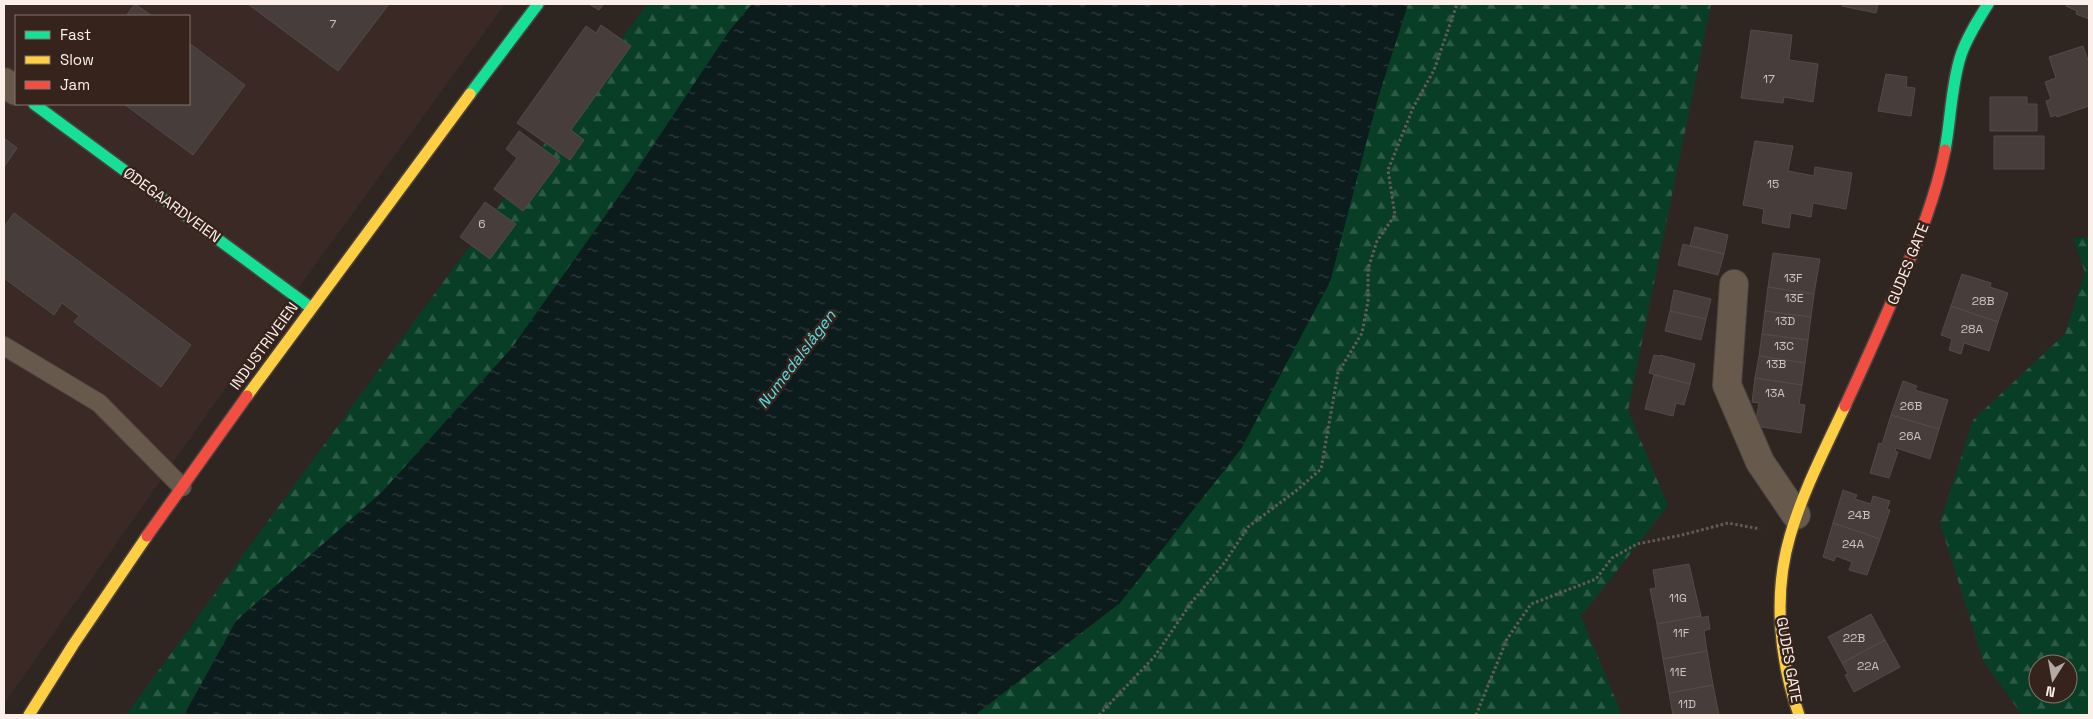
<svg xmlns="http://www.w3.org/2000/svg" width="2093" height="719" font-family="'Space Grotesk',sans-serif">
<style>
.industrial{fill:#3b2925;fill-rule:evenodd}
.forest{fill:url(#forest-firs);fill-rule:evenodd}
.water{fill:url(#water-ripples)}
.building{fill:#473d3a;stroke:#534b48}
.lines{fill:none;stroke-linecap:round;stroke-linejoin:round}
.lane-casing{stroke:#4b433f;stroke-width:20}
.street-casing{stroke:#4b433f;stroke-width:30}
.fast-casing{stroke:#4b433f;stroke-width:14}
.slow-casing{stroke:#4b433f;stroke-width:14}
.jam-casing{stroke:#4b433f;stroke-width:14}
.path{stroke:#665c54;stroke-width:3;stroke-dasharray:2.5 2.5;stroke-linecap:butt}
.lane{stroke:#675a4d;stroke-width:18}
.street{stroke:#675a4d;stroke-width:28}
.fast{stroke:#16e098;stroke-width:11}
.slow{stroke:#ffcf43;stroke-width:11}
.jam{stroke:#f24e42;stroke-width:11}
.labels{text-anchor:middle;stroke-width:5;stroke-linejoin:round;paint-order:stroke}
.number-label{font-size:12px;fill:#cfc2be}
.street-label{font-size:15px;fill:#fcefea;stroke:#35231c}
.water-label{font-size:16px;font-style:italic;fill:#58dee9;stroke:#35231c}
</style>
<defs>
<pattern id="forest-firs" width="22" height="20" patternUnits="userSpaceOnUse" patternTransform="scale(1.25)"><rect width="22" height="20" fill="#083e25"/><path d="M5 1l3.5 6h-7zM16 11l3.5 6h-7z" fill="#2d5a45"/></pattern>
<pattern id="water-ripples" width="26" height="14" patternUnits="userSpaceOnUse" patternTransform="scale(1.25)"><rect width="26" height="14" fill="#0c1b1c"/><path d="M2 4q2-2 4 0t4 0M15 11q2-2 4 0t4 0" fill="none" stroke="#303c3d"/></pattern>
</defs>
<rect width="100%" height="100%" fill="#2f2622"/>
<path class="industrial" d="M4,4H505L217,400L4,704ZM16,16H189V104H16Z"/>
<path class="forest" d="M647,4H752L730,30L622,192L511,349L382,492L236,621L184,715H126Z
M1408,4H1711L1628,410L1668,506L1581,616L1622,715H975L1120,603L1378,98Z
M2089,237V715H2022L1983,660L1940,523L1973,420L2065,334L2085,272L2073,238ZM2038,664H2068V694H2038Z"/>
<path class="water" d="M752,4H1408L1378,98L1330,282L1241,449L1120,603L975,715H184L236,621L382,492L511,349L622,192L730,30Z"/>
<path class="building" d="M135,4L152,16H126Z
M248,4H389L338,71Z
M589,4H604L599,10Z
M1843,4H1878L1876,13L1842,6Z
M2067,4H2089V19L2076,14L2077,11L2066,6Z
M601,25L631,46L571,130L584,140L570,160L517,123L586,26L596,33Z
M1751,30L1792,35L1789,60L1818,64L1813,102L1784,97L1783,103L1741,98Z
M189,43L245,85L193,155L124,104H189Z
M2083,46L2089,63V106L2057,117L2056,115L2051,117L2046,101L2051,99L2045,82L2056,78L2049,57Z
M1886,74L1907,77L1906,87L1915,88L1911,116L1878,111Z
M1990,97H2027V104H2037V131H1990Z
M519,131L560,161L523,211L494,189L517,158L506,149Z
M1994,136H2044V169H1994Z
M4,138L17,148L4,167Z
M1755,141L1793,146L1788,171L1814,176L1815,167L1852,173L1846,209L1813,203L1811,217L1791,213L1789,228L1762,223L1764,209L1743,205Z
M485,202L516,224L490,259L460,237Z
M14,213L191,345L161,387L74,322L79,316L62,303L54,315L4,278V227Z
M1695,227L1728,235L1724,254L1690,246Z
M1683,244L1724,254L1718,275L1678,265Z
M1773,253L1820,259L1814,294L1768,287Z
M1962,274L1991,283L1990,287L2008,293L1998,322L1951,306Z
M1768,287L1814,294L1811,317L1765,311Z
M1674,290L1711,299L1706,319L1670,311Z
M1951,306L1998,322L1989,351L1964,343L1961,354L1949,350L1952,339L1941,335Z
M1670,311L1706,319L1701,340L1665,331Z
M1765,311L1811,317L1808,340L1762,334Z
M1762,334L1808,340L1805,363L1759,356Z
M1654,355L1660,356V355L1695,364L1690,384L1649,373Z
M1759,356L1805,363L1802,385L1755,378Z
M1654,375L1690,384L1684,405L1676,403L1673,416L1645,409Z
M1755,378L1802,385L1799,404L1805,405L1801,433L1755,426L1759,403L1752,402Z
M1903,381L1917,386L1915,390L1948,400L1939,429L1891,415Z
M1891,415L1939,429L1930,459L1896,448L1895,451L1898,452L1889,478L1870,473L1879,443L1882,444Z
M1843,490L1857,495L1855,499L1871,504L1873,496L1890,501L1887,509L1890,510L1880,539L1833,523Z
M1833,523L1880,539L1867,575L1849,570L1852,562L1836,556L1834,561L1823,557Z
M1689,564L1701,616L1657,624L1650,589L1656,588L1653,570Z
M1871,614L1885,640L1842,663L1828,637Z
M1701,616V618L1708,616L1710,629L1704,631L1707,651L1663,659L1657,624Z
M1885,640L1900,667L1854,692L1845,675L1848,674L1842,663Z
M1707,651L1713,685L1669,693L1663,659Z
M1713,685L1719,715H1673L1669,693Z"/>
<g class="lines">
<defs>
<path id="lane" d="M4,346L99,403L182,487"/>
<path id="street" d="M4,82L16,91
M1734,284L1727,385L1760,462L1796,515"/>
<path id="fast" d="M470,94L538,4
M34,104L310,307
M1945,150C1951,119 1951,85 1961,55C1967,37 1978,20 1988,4"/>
<path id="slow" d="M247,396L470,94
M29,715L73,645L147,536
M1799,715C1779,659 1773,594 1790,536C1803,491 1825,449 1845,406"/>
<path id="jam" d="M1845,406C1864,365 1883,323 1901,280C1919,238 1936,196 1945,150
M147,536L247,396"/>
</defs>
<use href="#lane" class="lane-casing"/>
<use href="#street" class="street-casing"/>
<use href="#fast" class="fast-casing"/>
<use href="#slow" class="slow-casing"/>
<use href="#jam" class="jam-casing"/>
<path class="path" d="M1099,715L1155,656L1191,603L1225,562L1248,527L1297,490L1321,469L1338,373L1362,333L1368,301V269L1377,241L1395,215L1388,170L1413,108L1434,70L1457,4
M1476,715L1507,639L1531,604L1596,579L1612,558L1637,544L1682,535L1728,523L1760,529"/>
<use href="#lane" class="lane"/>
<use href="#street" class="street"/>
<use href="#fast" class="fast"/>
<use href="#slow" class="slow"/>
<use href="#jam" class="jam"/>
</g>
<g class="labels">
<g class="number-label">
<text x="333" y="28">7</text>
<text x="1769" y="83">17</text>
<text x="1773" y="188">15</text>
<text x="482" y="228">6</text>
<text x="1793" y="282">13F</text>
<text x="1794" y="302">13E</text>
<text x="1983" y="305">28B</text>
<text x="1785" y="325">13D</text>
<text x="1972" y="333">28A</text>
<text x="1784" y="350">13C</text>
<text x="1776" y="368">13B</text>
<text x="1775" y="397">13A</text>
<text x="1911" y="410">26B</text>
<text x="1910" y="440">26A</text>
<text x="1859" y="519">24B</text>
<text x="1853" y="548">24A</text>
<text x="1678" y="602">11G</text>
<text x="1681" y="637">11F</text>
<text x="1854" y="642">22B</text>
<text x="1868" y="670">22A</text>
<text x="1678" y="676">11E</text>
<text x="1687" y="708">11D</text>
</g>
<g class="street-label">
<text transform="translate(172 205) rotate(36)" y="5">ØDEGAARDVEIEN</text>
<text transform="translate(1908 264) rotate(-68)" y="5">GUDES GATE</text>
<text transform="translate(264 346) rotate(-54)" y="5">INDUSTRIVEIEN</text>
<text transform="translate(1789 660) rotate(80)" y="5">GUDES GATE</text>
</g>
<g class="water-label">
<text transform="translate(796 359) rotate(-53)" y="6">Numedalslågen</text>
</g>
</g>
<rect width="2093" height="719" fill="none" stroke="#fcefea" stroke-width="10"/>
<rect x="15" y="15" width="175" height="90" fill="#35231c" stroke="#85756e"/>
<rect x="25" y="31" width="25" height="8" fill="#16e098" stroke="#85756e"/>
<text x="60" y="40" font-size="15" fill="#fcefea">Fast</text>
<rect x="25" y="56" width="25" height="8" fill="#ffcf43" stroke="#85756e"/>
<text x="60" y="65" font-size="15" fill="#fcefea">Slow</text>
<rect x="25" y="81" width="25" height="8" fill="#f24e42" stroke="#85756e"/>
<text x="60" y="90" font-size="15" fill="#fcefea">Jam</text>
<g transform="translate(2053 679) rotate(191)"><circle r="24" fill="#35231c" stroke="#85756e"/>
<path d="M0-4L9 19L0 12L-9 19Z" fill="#b4a9a4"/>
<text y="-8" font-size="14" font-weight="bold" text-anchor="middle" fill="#fcefea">N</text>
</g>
</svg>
